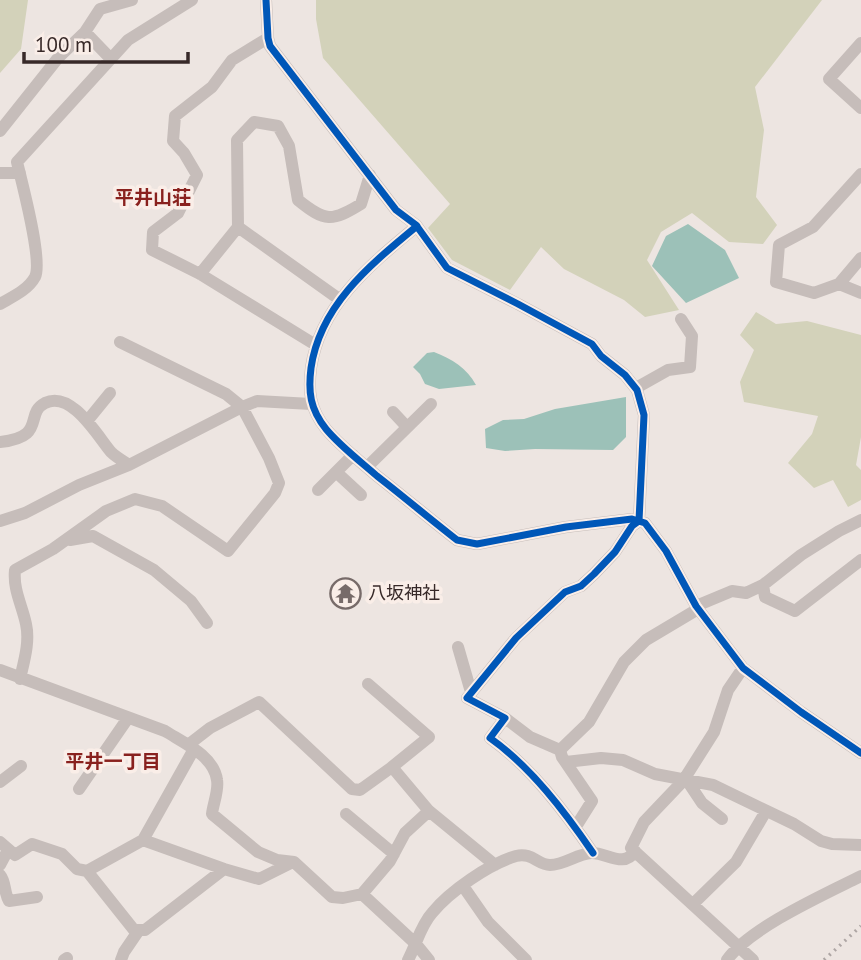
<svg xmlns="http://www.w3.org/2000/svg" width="861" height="960" font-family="'PT Sans','Noto Sans JP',sans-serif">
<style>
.green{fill:#d3d2ba}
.water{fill:#9cc1b8}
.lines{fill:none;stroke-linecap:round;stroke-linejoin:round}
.minor{stroke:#c6bdba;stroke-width:12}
.rail{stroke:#aea6a4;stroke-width:3.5;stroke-dasharray:2 5;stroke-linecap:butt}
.cycleway-casing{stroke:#faeee8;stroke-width:11}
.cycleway{stroke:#0057b8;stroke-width:7}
.labels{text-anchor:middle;stroke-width:7;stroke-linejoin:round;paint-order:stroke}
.poi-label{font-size:18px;fill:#372928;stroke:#faeee8;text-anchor:start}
.neighbourhood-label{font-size:19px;font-weight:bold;fill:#89211e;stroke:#faeee8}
</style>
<rect width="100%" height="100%" fill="#ede5e1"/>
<path class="green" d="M0,0H28L21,49L0,73Z
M316,0H822L755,87L764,130L756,197L777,225L763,244L729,242L692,213L661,232L647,260L679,310L645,317L624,300L564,269L541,247L510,290L452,260L428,228L450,204L323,58L316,19Z
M756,312L776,324L807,321L861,335V437L856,465L861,470V500L848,507L833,480L814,488L788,463L812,434L818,416L744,402L740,382L754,350L740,335Z"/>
<path class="water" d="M688,224L725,250L739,278L686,303L652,266L666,236Z
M434,352C452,359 467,368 476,385L439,389L425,384L420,374L413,367L427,353Z
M626,397V437L613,450L535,449L505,451L486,448L485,429L503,420L524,419L555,409Z"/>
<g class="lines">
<path class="minor" d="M266,0L268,38L270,46L396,210L416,225L447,268L518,304L592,344L601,356L625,375L637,390L644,415L639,521L632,526L615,552L594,574L581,586L565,592L516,638L467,698L505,718L490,738C531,767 565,812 593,853
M85,32L110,58
M268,38L232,60L212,87L175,116L173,141L184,153L197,175L178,213L153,232L152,250L200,274L314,344
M861,43L829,79L861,108
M0,131L58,58L85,32L100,9L132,0
M0,173H20
M861,174L813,227L779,245L776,282L814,293L839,284L861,258
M417,226C370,265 320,305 311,368C308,392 310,409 326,429C340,446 360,461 377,476C404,497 430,519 457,540L477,544L566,527L632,519L645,523L666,551L696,606L743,668L801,712L861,753
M200,274L238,227
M839,284L861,293
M339,299L238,227L237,140L254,122L278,126L289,146L298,200C325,222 332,222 361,204L370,175
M0,304C12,297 28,290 35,277C43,261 22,183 17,162L128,40L192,0
M636,388L668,370L690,367L692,336L681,319
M393,412L407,427
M88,420L110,393
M0,442C47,437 24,414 45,403C72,390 98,437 111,452C116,457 123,461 129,465
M367,467L431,404
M336,472L361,495
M318,490L353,455
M0,521L25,513L79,485L129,465L242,407L226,394L120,342
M70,540L93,536L154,570L191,601L207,623
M763,585L765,597L795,611L861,560
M696,606L732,591L746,593L763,585L801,555L839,531L861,520
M458,647L471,692
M743,668L728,690L714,732L683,781L644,822L631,848L753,960
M0,670L165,731C184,743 214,756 217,780C219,790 213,804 212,814L258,852L277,860L294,862L332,897L343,898L362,894L416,944L429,960
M20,679C24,661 30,642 26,624C22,605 13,590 15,570L53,549L106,511L135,499L162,506L228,551L275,493L279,483L269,458L242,407L257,401L311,404
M368,684L429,737L392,767L429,811L495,865
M505,718L530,737L560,750
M188,745L210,728L259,702L352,789L360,790L392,767
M566,762L601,758L623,760L655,774L713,785L794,824L821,841L832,844L861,845
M0,782L21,766
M688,782L702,803L722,819
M79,789L128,718
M346,814L394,854
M575,828L592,801L562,757L560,750L589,722L624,662L646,640L698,609
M143,840L224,869L259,879L293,862
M0,842L15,855L32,844L62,854L77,869L87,871L134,930H145L224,869
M0,865L8,850
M87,871L143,840L194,749
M0,875C6,882 4,893 9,901L37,897
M463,886L488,922L526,960
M362,894L390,861L405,833L429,811
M694,903L736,862L766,811
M64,960L67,958
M121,960L124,952L139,930
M408,960C416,945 421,925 432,913C450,891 489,864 516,856C532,852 538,865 550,865C564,865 577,854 591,853C606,852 624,869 635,851
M727,960C749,928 825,894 861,876"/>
<path class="rail" d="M824,960L861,926"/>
<defs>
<path id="cycleway" d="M266,0L268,38L270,46L396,210L416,225L447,268L518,304L592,344L601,356L625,375L637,390L644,415L639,521L632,526L615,552L594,574L581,586L565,592L516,638L467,698L505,718L490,738C531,767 565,812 593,853
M417,226C370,265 320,305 311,368C308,392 310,409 326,429C340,446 360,461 377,476C404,497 430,519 457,540L477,544L566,527L632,519L645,523L666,551L696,606L743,668L801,712L861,753"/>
</defs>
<use href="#cycleway" class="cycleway-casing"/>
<use href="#cycleway" class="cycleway"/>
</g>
<defs>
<symbol id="temple-ring" viewBox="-11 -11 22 22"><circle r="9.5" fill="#faeee8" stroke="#776b69" stroke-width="1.5"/><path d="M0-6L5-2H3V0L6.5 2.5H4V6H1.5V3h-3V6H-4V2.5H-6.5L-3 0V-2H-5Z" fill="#776b69"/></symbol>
</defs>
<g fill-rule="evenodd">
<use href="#temple-ring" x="328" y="576" width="35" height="35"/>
</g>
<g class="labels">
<g class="poi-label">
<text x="368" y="599">八坂神社</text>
</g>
<g class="neighbourhood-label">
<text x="153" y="204">平井山荘</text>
<text x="113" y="768">平井一丁目</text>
</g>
</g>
<path d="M24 52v10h164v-10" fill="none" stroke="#372928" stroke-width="3.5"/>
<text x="35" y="52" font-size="21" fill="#372928" stroke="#faeee8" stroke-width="5" paint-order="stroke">100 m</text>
</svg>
